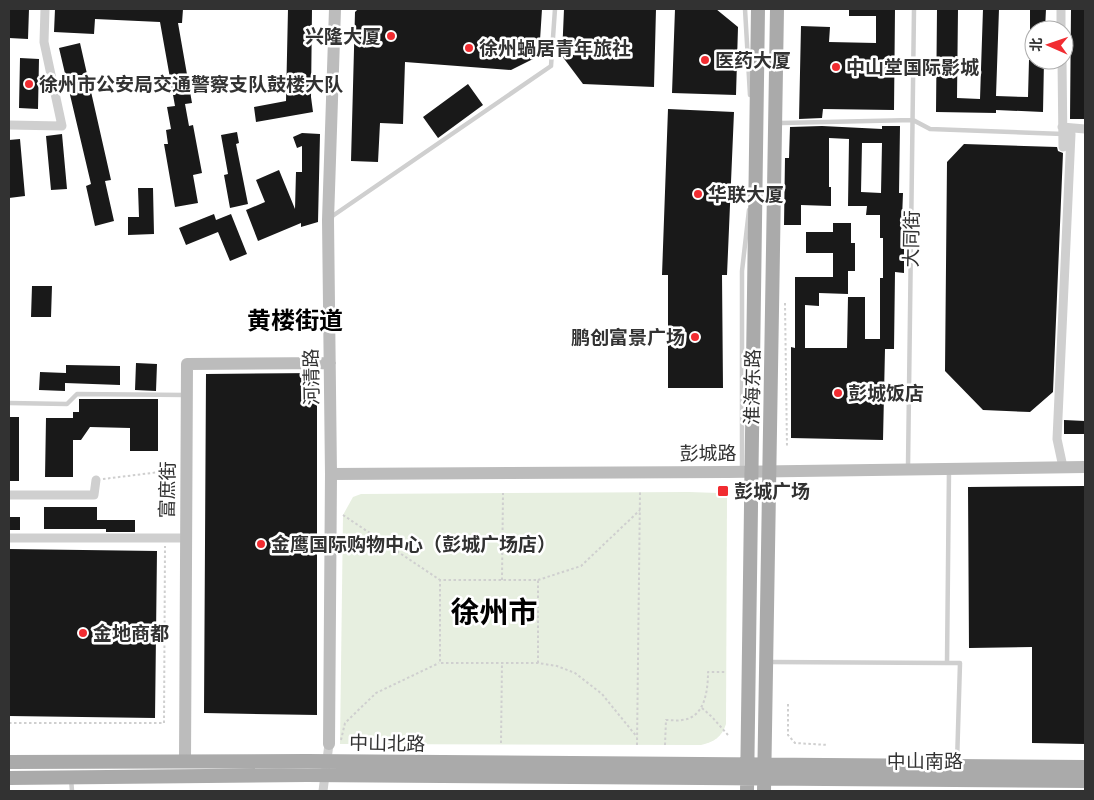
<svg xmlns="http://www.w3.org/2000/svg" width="1094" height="800" font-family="'Titillium Web','Noto Sans SC',sans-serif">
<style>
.green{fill:#e7efe0}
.building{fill:#191919;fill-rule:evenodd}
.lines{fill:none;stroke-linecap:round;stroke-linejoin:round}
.path{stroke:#cfcfcf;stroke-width:2;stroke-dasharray:2.5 2.5;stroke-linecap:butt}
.lane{stroke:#cfcfcf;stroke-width:4.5}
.street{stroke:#cfcfcf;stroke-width:9}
.secondary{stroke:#bcbcbc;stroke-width:12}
.primary{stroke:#aaa;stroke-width:14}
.poi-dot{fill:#f12c31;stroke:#fff;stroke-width:2}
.labels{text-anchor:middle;stroke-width:5;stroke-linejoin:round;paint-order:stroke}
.poi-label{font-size:19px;font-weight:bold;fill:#323232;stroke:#fff;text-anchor:start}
.street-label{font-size:19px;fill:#323232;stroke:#fff}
.district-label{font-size:24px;font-weight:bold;fill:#000;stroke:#fff}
.town-label{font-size:29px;font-weight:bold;fill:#000;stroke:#fff}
</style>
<rect width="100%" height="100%" fill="#fff"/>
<path class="green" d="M689,492L718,493L727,498L726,724C722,737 714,742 701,745L340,744L343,515L353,497L361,494Z"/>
<path class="building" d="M9,9H29L28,39L9,38Z
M55,9H183L182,23H178L192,103L185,104L189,126L193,125L202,173L193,175L198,203L175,207L164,144H168L166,130L171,129L167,107L175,106L160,22L95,19L94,34L54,32Z
M288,9H312L311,97L313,112L256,122L254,107L286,101Z
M358,9H542L539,56L511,70L405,62L403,124L380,123L378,162L351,161L355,12Z
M564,9H656L654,87L583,84L562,56Z
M675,9H716L738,27L736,95L672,93Z
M849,9H895L894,110L823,109L822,118L799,119L801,26L830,27L829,42L876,43V16H849Z
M937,9H958L957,98L980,99L983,9H999L996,96L1028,97L1029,60H1044L1043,112L996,110V113L936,112Z
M1030,9H1046L1045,30H1030Z
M1071,9H1085L1084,59H1085V119H1070Z
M80,43L111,180L105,181L114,221L95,226L86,186L91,184L59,48Z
M20,58L39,59L38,109L19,108Z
M468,84L483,105L438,138L423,117Z
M668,109L734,112L727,275H722L723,388H668V275H662Z
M822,126L882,129V126H900L899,193H903L901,244H904V273L895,272L894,349H885L883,440L791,438V347L795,348V277H833V253H806V232H833V223H851V243H855V271H848V294L819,293V306L805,305V348H847L848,297H865V339H880V278H883V238H880V215H866L867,206H848L849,139L829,138V187H831V206L801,205V225H784L785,158H789L790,127ZM862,143H882L881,193L861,192Z
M237,132L239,143L236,144L248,204L230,208L224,175L228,174L221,135Z
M302,133L320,134L318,222L301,227V223L258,241L246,210L265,202L256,180L279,170L295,209L296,172H302V146L297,148L293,137Z
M62,134L67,189L51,190L46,136Z
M20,139L25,196L9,198V140Z
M964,144L1057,147L1058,151L1063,153L1053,392L1030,412L983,410L945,371L947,162Z
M138,188H153L154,234L128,235V217H139Z
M214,214L216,220L231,214L247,254L230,261L218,232L186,245L179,228Z
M32,286H52L51,317H31Z
M136,363L157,364L156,391L135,390Z
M66,365L120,366V385L65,383V391L39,390L40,372L66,373Z
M317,373V715L204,713L206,374Z
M79,399H158V451H130V428L90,427L81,440H73V477H45L46,418H73V412H79Z
M9,417H19V481H9Z
M1064,420L1085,421V434H1064Z
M1085,486V744L1032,743V647L969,648L968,487Z
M44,507H97V520H135V532H106V529H44Z
M9,517H20V530H9Z
M9,549L157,551L155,718L9,716Z"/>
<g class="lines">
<path class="path" d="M785,303L787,448
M103,479L176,470
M343,515L440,580
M502,580L503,493
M538,580L581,566L640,510
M538,663V580H440V663H538L557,666L575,673L602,694L637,737
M788,704V735L795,743L828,745
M702,708L712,717L728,735
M9,723H164L165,546
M341,740L345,723L376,693L439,663
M501,743L502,663
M637,745L640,492
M665,745L666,720C671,720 677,721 682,720C705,718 708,690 708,672H726"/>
<path class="lane" d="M745,9L750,95
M779,122L782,123L913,120L930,129L1063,134
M331,217L551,66L555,9
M9,403L67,404L77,394L185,395
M908,467L914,9
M949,470L947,663H960L957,763
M742,471V271L749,210
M769,662L947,663
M71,778L72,791"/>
<path class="street" d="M1061,9V30
M1062,60L1063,147
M9,125L62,126L44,42L45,9
M1062,127L1085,129
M1063,467L1057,439L1071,134
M9,495H94L96,480
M9,538H185
M323,791L329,744"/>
<path class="secondary" d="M331,474L727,472L1085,467
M329,744L331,474L328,220L335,9
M185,761L187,364L330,363"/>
<path class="primary" d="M9,762L307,761L1085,767
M9,778L307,775L1085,781
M747,791L758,9
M764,791L777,9"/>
</g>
<g class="poi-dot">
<circle cx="391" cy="36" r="5"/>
<circle cx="469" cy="48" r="5"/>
<circle cx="705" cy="60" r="5"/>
<circle cx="836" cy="67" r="5"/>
<circle cx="29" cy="84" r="5"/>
<circle cx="698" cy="194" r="5"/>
<circle cx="695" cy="337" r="5"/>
<circle cx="838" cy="393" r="5"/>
<rect x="717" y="485" width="12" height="12" rx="2.5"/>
<circle cx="261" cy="544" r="5"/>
<circle cx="83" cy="633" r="5"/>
</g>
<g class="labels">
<g class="poi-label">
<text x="381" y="43" text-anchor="end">兴隆大厦</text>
<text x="479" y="55">徐州蝸居青年旅社</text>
<text x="715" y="67">医药大厦</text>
<text x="846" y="74">中山堂国际影城</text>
<text x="39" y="91">徐州市公安局交通警察支队鼓楼大队</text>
<text x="708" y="201">华联大厦</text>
<text x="685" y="344" text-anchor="end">鹏创富景广场</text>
<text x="848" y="400">彭城饭店</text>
<text x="734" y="498">彭城广场</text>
<text x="271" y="551">金鹰国际购物中心（彭城广场店）</text>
<text x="93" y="640">金地商都</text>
</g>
<g class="street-label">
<text transform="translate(911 239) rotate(-89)" y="7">大同街</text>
<text transform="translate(311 377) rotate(-91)" y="7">河清路</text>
<text transform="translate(752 387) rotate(-89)" y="7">淮海东路</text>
<text x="708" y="460">彭城路</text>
<text transform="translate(167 490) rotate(-89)" y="7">富庶街</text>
<text transform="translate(387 743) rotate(1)" y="7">中山北路</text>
<text x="925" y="768">中山南路</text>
</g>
<g class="district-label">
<text x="295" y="329">黄楼街道</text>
</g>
<g class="town-label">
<text x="494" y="622">徐州市</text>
</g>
</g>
<rect width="1094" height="800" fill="none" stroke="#323232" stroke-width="20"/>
<g transform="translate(1049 45) rotate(272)"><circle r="24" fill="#ffffff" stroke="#adadad"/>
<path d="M0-4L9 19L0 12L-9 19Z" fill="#f12c31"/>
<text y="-8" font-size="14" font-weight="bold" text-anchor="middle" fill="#323232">北</text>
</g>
</svg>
